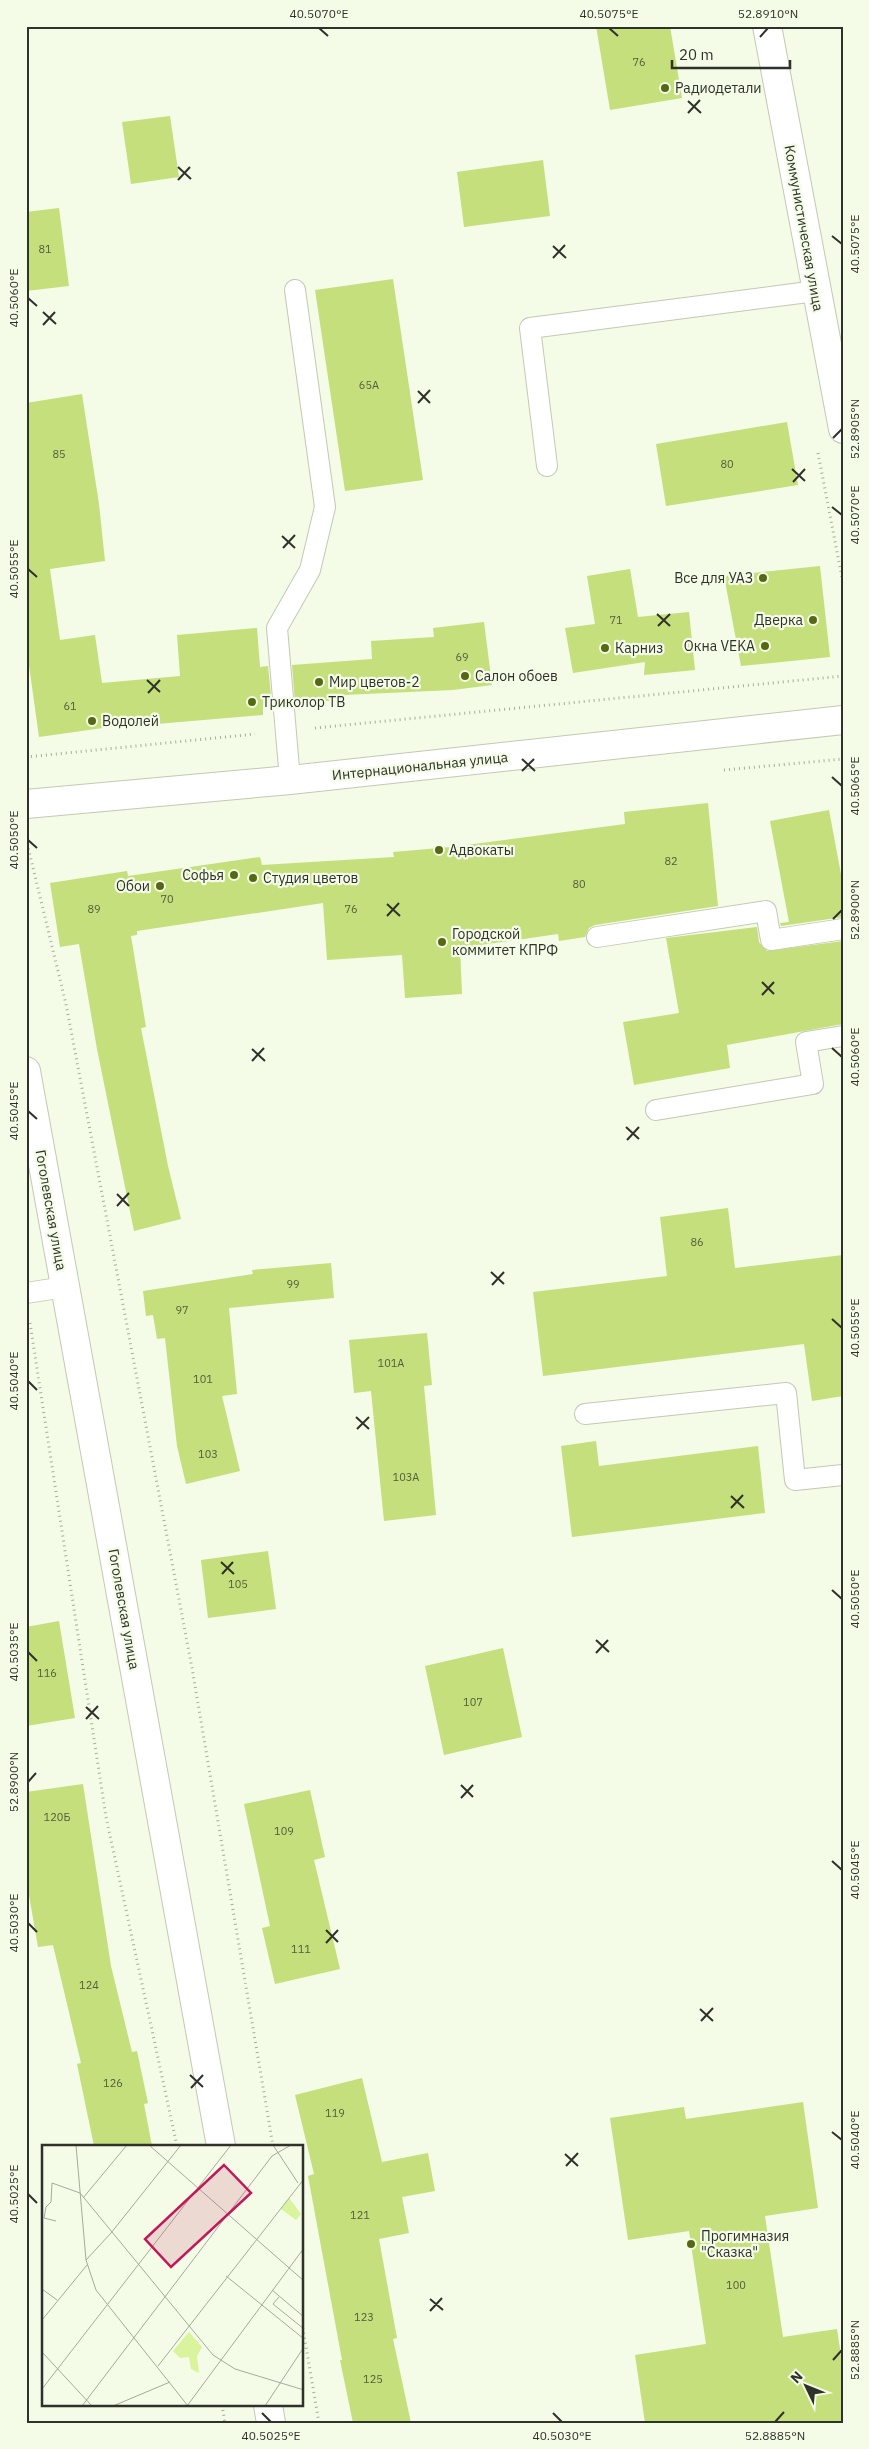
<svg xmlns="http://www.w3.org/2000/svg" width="869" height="2449" font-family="'IBM Plex Sans',sans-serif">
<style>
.building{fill:#c4df7b}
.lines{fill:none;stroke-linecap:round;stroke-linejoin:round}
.lane-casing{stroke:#c2c9b4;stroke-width:22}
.secondary-casing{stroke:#c2c9b4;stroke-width:30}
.path{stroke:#a8ad9d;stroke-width:3;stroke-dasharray:1 4;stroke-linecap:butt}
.lane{stroke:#fff;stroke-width:20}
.secondary{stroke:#fff;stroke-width:28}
.ticks{fill:none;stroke:#2f322a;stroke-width:2}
.poi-dot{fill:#566814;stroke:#f4fbe6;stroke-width:2}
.labels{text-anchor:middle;stroke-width:4.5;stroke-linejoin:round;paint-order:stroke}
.number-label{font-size:11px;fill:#545d3e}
.poi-label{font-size:14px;fill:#2f322a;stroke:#f4fbe6;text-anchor:start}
.street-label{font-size:14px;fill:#2f322a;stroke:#f4fbe6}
.inset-road{fill:none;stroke:#a5ab9b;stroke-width:1}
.view{fill:#c2185b;fill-opacity:0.15;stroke:#c2185b;stroke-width:2.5}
.inset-edge{fill:none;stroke:#2f322a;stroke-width:2.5}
.neatline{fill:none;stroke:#2f322a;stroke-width:2}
.ticks-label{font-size:12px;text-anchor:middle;fill:#2f322a}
</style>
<rect width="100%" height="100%" fill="#f4fbe6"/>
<path class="building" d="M596,26H670L682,98L610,110Z
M170,116L179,177L131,184L122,122Z
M543,160L550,216L464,227L457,172Z
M59,208L69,286L26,291V212Z
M393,279L423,480L345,491L315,290Z
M82,394L99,504L105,561L50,569L60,640L95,635L102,683L180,676L177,635L257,628L260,667L268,666L272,705H263V715L145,725V722L39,737L26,644V403Z
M787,422L798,485L666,506L656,444Z
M820,566L830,657L741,666L724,576Z
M630,569L638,617L689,612L695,670L644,675L645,662L573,673L565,628L595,624L587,576Z
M484,622L492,685L453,690L343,695L344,700L295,703L292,665L372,659L371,641L434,637L433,628Z
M708,803L718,906L595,925L589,928L585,937L559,941L558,934L460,948L462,994L405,998L402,955L327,960L323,903L137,931V935L131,936L146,1027L141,1028L168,1166L181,1219L134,1231L97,1049L79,944L60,947L50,883L127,871L128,876L260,857L262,865L394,857L393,852L451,847L625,824L624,812Z
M829,810L843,885V917L781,926L780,923L789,922L770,821Z
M757,927L759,942L767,951L843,941V1024L727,1045L730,1068L634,1085L623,1022L679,1013L666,938Z
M728,1208L735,1268L843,1255V1396L812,1401L804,1344L543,1376L533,1292L667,1276L660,1217Z
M331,1263L334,1298L229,1308L237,1394L222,1396L240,1471L186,1484L177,1446L165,1338L157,1339L153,1315L146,1316L143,1291L253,1274L252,1270Z
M427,1333L432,1385L424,1386L436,1515L384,1521L371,1391L354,1393L349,1340Z
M596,1441L599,1466L758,1446L765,1513L572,1537L561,1446Z
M268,1551L276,1609L208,1618L201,1560Z
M59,1621L75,1718L26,1726V1627Z
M503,1648L522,1737L444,1755L425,1666Z
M83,1784L111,1966L132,2052L137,2051L148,2103L144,2104L152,2146H94L77,2064L81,2063L53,1945L38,1947L26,1878V1792Z
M310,1790L325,1857L314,1860L340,1969L275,1984L262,1928L270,1926L244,1804Z
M362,2078L382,2162L428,2153L435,2191L402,2197L409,2233L379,2239L397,2338L393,2339L411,2423H353L340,2360H342L308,2176L314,2174L295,2095Z
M803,2102L818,2208L765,2216L783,2337L837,2329L843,2369V2423H645L635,2355L706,2344L689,2231L628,2240L610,2118L684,2107L686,2119Z"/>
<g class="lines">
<defs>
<path id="lane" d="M547,466L530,328L816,291
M290,780L277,628L310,570L325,507L295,290
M597,937L766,911L771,940L843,929
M656,1110L813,1084L806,1042L843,1036
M26,1293L65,1287
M585,1414L786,1393L795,1480L843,1475"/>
<path id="secondary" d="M767,26L843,429
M26,804L290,780L843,720
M26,1071L221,2146
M268,2405L271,2423"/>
</defs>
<use href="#lane" class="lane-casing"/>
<use href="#secondary" class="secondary-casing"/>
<path class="path" d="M818,453L843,583
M315,728L843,676
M26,757L255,734
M724,770L843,759
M26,839L66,1004L192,1668L273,2146
M30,1323L106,1817L177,2146
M302,2323L319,2423
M222,2405L225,2423"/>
<use href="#lane" class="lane"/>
<use href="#secondary" class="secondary"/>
</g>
<path class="ticks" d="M319,28L328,36M609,28L618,36M760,37L768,28M688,101L701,113M688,113L700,100M178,167L191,179M178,180L190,167M832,236L842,244M553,246L566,258M553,258L565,245M28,298L37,306M43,312L56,324M43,325L55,312M418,391L430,403M418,403L430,390M833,438L842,429M792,469L805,481M793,482L805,469M832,507L842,515M282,536L295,548M283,548L295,535M28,569L37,577M657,614L670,626M658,626L670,614M147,680L160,692M148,693L160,680M522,759L535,771M522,771L534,759M832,777L842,786M28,840L37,848M387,904L400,916M387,916L399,903M833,919L842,910M762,982L774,994M762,995L774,982M832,1048L842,1057M252,1049L265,1061M252,1061L264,1048M28,1111L37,1119M626,1127L639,1139M627,1140L639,1127M117,1194L129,1206M117,1206L129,1193M491,1272L504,1284M492,1285L504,1272M832,1319L842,1328M28,1381L37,1390M356,1417L369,1429M357,1429L369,1417M731,1496L744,1508M731,1508L743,1495M221,1562L234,1574M222,1574L233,1562M832,1590L842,1599M596,1640L609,1652M28,1652L37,1661M596,1653L608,1640M86,1707L99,1719M86,1719L98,1706M28,1782L36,1773M461,1785L473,1797M461,1798L473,1785M832,1861L842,1870M28,1923L37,1932M326,1930L338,1942M326,1943L338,1930M700,2009L713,2021M701,2021L713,2008M190,2075L203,2087M191,2088L203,2075M832,2132L842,2140M565,2154L578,2166M566,2166L578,2153M28,2194L37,2203M430,2299L443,2310M430,2311L442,2298M833,2360L842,2350M262,2413L271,2422M553,2413L562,2422M775,2422L784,2412"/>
<g class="poi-dot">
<circle cx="665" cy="88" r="5"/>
<circle cx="763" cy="578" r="5"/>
<circle cx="813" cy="620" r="5"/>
<circle cx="765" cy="646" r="5"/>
<circle cx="605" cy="648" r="5"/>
<circle cx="465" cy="676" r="5"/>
<circle cx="319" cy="682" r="5"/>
<circle cx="252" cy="702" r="5"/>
<circle cx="92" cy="721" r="5"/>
<circle cx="439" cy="850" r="5"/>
<circle cx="234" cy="875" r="5"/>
<circle cx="253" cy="878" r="5"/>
<circle cx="160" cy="886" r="5"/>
<circle cx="442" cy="942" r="5"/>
<circle cx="691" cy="2244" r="5"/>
</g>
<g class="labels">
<g class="number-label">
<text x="639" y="66">76</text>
<text x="45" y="253">81</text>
<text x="369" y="389">65А</text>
<text x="59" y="458">85</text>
<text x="727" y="468">80</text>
<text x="616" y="624">71</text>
<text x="462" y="661">69</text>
<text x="70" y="710">61</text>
<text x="671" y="865">82</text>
<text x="579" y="888">80</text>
<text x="167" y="903">70</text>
<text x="94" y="913">89</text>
<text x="351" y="913">76</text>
<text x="697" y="1246">86</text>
<text x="293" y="1288">99</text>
<text x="182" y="1314">97</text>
<text x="391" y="1367">101А</text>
<text x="203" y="1383">101</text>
<text x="208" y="1458">103</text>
<text x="406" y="1481">103А</text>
<text x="238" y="1588">105</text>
<text x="47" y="1677">116</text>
<text x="473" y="1706">107</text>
<text x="57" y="1821">120Б</text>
<text x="284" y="1835">109</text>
<text x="301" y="1953">111</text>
<text x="89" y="1989">124</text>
<text x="113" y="2087">126</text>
<text x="335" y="2117">119</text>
<text x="360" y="2219">121</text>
<text x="736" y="2289">100</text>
<text x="364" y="2321">123</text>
<text x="373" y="2383">125</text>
</g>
<g class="poi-label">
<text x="675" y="93">Радиодетали</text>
<text x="753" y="583" text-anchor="end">Все для УАЗ</text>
<text x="803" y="625" text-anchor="end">Дверка</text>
<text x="755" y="651" text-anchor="end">Окна VEKA</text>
<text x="615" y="653">Карниз</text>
<text x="475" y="681">Салон обоев</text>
<text x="329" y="687">Мир цветов-2</text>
<text x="262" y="707">Триколор ТВ</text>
<text x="102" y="726">Водолей</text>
<text x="449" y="855">Адвокаты</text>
<text x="224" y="880" text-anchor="end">Софья</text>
<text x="263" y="883">Студия цветов</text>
<text x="150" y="891" text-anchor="end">Обои</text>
<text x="452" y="939">Городской<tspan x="452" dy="16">коммитет КПРФ</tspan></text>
<text x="701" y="2241">Прогимназия<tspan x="701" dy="16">"Сказка"</tspan></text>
</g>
<g class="street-label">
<text transform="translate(804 228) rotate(80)" y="5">Коммунистическая улица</text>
<text transform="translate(420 766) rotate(-6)" y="5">Интернациональная улица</text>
<text transform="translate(51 1210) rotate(80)" y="5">Гоголевская улица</text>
<text transform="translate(124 1609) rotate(80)" y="5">Гоголевская улица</text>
</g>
</g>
<g transform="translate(42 2145)">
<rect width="261" height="261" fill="#f4fbe6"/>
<path d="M247,53L259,69L254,75L239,64ZM147,187L160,202L155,211L157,228L149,224L147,212L138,213L131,206Z" fill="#daf39d"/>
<path class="inset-road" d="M34,0L44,115L54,145L146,261M107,0L262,136M231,0L256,38M38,48L171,210L193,224L262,245M41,53L85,0M14,76L2,73L4,62L9,57L10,38L38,48M44,115L69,88L139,0M184,131L262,194M0,144L15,155M230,145L262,172M237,152L231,159L262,184M0,175L45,120M0,207L50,261M116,221L262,34M0,244L189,0M40,261L230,11L249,0M71,261L128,237M145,261L262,103M223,261L262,202"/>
<path class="view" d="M182,20L209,48L129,122L103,94Z"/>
<rect width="261" height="261" class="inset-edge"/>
</g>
<rect width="869" height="2449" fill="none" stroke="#f4fbe6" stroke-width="55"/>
<g transform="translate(806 2386) rotate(313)" stroke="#f4fbe6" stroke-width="4" paint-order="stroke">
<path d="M0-4L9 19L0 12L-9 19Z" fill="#2f322a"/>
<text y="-8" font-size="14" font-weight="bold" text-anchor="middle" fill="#2f322a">N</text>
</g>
<path d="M672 60v8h118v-8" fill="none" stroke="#2f322a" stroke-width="2.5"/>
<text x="679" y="60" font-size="15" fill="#2f322a" stroke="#f4fbe6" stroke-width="4" paint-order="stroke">20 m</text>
<rect x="28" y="28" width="814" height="2394" class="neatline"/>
<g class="ticks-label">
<text x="319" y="18">40.5070°E</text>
<text x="609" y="18">40.5075°E</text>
<text x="768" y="18">52.8910°N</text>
<text transform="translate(855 244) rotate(-90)" y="4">40.5075°E</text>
<text transform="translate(14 298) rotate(-90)" y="4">40.5060°E</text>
<text transform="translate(855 429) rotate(-90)" y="4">52.8905°N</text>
<text transform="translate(855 515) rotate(-90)" y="4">40.5070°E</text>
<text transform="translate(14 569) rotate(-90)" y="4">40.5055°E</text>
<text transform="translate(855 786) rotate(-90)" y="4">40.5065°E</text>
<text transform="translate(14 840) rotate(-90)" y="4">40.5050°E</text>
<text transform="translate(855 910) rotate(-90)" y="4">52.8900°N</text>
<text transform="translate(855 1057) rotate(-90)" y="4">40.5060°E</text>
<text transform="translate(14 1111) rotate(-90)" y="4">40.5045°E</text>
<text transform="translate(855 1328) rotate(-90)" y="4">40.5055°E</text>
<text transform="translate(14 1381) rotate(-90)" y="4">40.5040°E</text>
<text transform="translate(855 1599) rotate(-90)" y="4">40.5050°E</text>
<text transform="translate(14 1652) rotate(-90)" y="4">40.5035°E</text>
<text transform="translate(14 1782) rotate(-90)" y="4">52.8900°N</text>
<text transform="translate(855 1870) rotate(-90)" y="4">40.5045°E</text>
<text transform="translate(14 1923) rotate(-90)" y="4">40.5030°E</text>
<text transform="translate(855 2140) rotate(-90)" y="4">40.5040°E</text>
<text transform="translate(14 2194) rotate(-90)" y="4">40.5025°E</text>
<text transform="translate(855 2350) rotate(-90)" y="4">52.8885°N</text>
<text x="271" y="2440">40.5025°E</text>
<text x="562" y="2440">40.5030°E</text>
<text x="775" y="2440">52.8885°N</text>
</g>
</svg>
